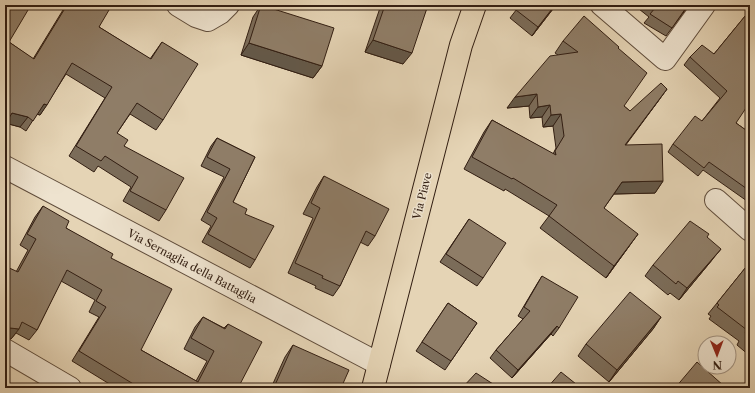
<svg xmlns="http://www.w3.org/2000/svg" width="755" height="393" font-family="'Libre Caslon Text',serif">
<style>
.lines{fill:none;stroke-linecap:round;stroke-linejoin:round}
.minor-casing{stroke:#5f4c3b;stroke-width:24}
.major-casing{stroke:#321e12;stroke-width:24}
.minor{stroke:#eee3cf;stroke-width:22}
.major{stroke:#e5d4b5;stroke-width:22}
.wall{fill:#7b6c59;stroke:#321e12}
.shaded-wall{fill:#645848;stroke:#321e12}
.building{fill:#8f7d67;stroke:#321e12}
.labels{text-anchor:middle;stroke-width:3;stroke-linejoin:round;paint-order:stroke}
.street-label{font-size:11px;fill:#321e12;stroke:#eee3cf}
</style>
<rect width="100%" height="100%" fill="#e5d4b5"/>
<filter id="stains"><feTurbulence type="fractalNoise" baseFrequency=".005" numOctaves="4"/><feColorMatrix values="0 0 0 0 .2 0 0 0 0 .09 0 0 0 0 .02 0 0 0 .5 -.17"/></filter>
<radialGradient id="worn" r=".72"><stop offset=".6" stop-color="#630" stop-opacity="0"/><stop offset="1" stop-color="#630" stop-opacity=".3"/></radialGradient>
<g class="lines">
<defs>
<path id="minor" d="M178,5L196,16L208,20L220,13L228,5
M602,5L665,59L704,5
M5,167L379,364
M716,200L750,230
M5,350L70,388"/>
<path id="major" d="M373,388L461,45L475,5"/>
</defs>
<use href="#minor" class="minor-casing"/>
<use href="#major" class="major-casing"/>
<use href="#minor" class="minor"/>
<use href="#major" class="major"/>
</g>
<path class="wall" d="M5,5L9,42L33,59L66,5H101L99,27L150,59L162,42L163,120L156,130L130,114L117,133L124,146L166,210L159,221L123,201L131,187L98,166L94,172L69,156L105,98L66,74L40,115L37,114L26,131L20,127L5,123Z
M261,5L322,66L313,78L241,55L253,17Z
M381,5H428L403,64L365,52Z
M520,5H556L532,36L510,18Z
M634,5H689L666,36L644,23L649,17Z
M750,10L736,123L750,133V196L747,201L703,170L698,176L668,152L673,144L702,121L720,98L684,65L690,57L714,54Z
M563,41L618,48L624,106L630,111L659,100L625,145L663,181L655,193L614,194L604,208L630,245L606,278L540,228L549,216L505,189L504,191L464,169L484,132L492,120L553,154L556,148L553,126L543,127L542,117L530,118L529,106L507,108L558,55L555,53Z
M217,138L255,157L233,202L245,214L255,260L250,268L202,242L211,226L201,220L224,177L201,166L211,146Z
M324,176L375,236L368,246L360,242L340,286L333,296L315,288L316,286L288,273L313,218L303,214L317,187Z
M43,206L66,228L111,258L141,350L196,381L207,361L184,349L195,327L203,317L224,328L228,324L238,388H116L72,361L99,317L89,312L95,300L61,281L37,330L29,340L16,333L11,339L5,338V266L16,272L28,250L20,245L35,217Z
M469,219L483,278L477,286L440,262Z
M707,237L712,260L679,300L670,293L668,295L645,276L653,265Z
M750,262V356L737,345L739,341L709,319L711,316L708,314L717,303Z
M542,276L559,328L553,336L551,334L512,378L490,358L496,350L523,319L518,316L537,284Z
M448,303L477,323L445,370L416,351Z
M661,317L653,329L609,382L578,356L586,344Z
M293,345L341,388H271L285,357Z"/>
<path class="shaded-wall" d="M555,5H556L532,36L538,27Z
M373,40L412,53L403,64L365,52Z
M249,43L322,66L313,78L241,55Z
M667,89L659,100L617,157L625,145Z
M537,94L529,106L507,108L515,97Z
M44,104L47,105L40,115L36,114Z
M550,105L542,117L530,118L538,107Z
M12,113L28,117L20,127L5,123Z
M561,114L553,126L543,127L551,115Z
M663,181L655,193L614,194L622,182Z
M638,234L606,278L614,266Z
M721,249L712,260L679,300L687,288Z
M661,317L653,329L609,382L617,370Z
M557,326L551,334L512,378L518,370Z
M10,328L19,329L11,339L5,338V335Z"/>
<path class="building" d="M5,5H31L9,42L34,59L67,5H101L109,10L99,27L151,59L162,42L198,64L163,120L137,103L117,133L128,140L124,146L184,178L166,210L130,191L138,177L105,156L101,161L76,146L112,87L72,63L47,105L44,104L33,121L28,117L12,113L9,118L5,115Z
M261,5L334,28L322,66L249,43Z
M385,5H428L412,53L373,40Z
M520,5H555L538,27L516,10Z
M650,5H688L672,28L650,14L655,8Z
M750,10V102L736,123L750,133V191L709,162L704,168L673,144L695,116L702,121L727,91L690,57L702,45L714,54Z
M584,16L619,47L618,48L647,73L624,106L630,111L661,83L667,89L625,145L662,144L663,181L622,182L604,208L638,234L614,266L549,216L557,205L513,178L512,179L472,157L492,120L556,155L555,151L564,136L561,114L551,115L550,105L538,107L537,94L515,97L550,56L578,52L563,41Z
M217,138L255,157L233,202L247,209L245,214L274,226L255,260L208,234L217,218L207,212L230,169L207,157Z
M324,176L389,209L375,236L366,231L340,286L322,278L323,276L295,263L320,208L311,203Z
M43,206L69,221L66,228L113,254L111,258L172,289L141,350L198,382L214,351L191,338L203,317L225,329L228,324L262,342L238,388H140L79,351L106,307L96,301L102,290L67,270L37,330L22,322L19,329L10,328L5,325V266L18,272L36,239L27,234Z
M469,219L506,243L483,278L446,254Z
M690,221L709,234L707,237L721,249L687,288L678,281L676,284L653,265Z
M750,262V338L745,333L747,330L717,307L719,305L717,303Z
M542,276L578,297L559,328L557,326L518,370L496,350L530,311L524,307Z
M630,292L661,317L617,370L586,344Z
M448,303L477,323L451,361L422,342Z
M293,345L349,370L341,388H281L275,385Z
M697,362L724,386L723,388H675Z
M561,372L581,388H547Z
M476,373L493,384L490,388H462Z"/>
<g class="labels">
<g class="street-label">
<text transform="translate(422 196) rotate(-76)" y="4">Via Piave</text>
<text transform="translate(192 266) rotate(28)" y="4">Via Sernaglia della Battaglia</text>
</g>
</g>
<rect width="755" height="393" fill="none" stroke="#e5d4b5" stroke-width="20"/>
<rect x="6" y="6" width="743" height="381" fill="none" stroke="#321e12" stroke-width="2"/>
<rect x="10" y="10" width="735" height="373" fill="none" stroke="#321e12"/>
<g transform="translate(717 355) rotate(179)"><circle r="19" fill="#eee3cf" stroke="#a39483"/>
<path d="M0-3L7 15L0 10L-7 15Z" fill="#8f2418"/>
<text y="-6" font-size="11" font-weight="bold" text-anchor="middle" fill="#321e12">N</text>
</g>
<rect width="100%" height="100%" filter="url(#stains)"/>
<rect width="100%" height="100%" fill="url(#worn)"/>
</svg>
